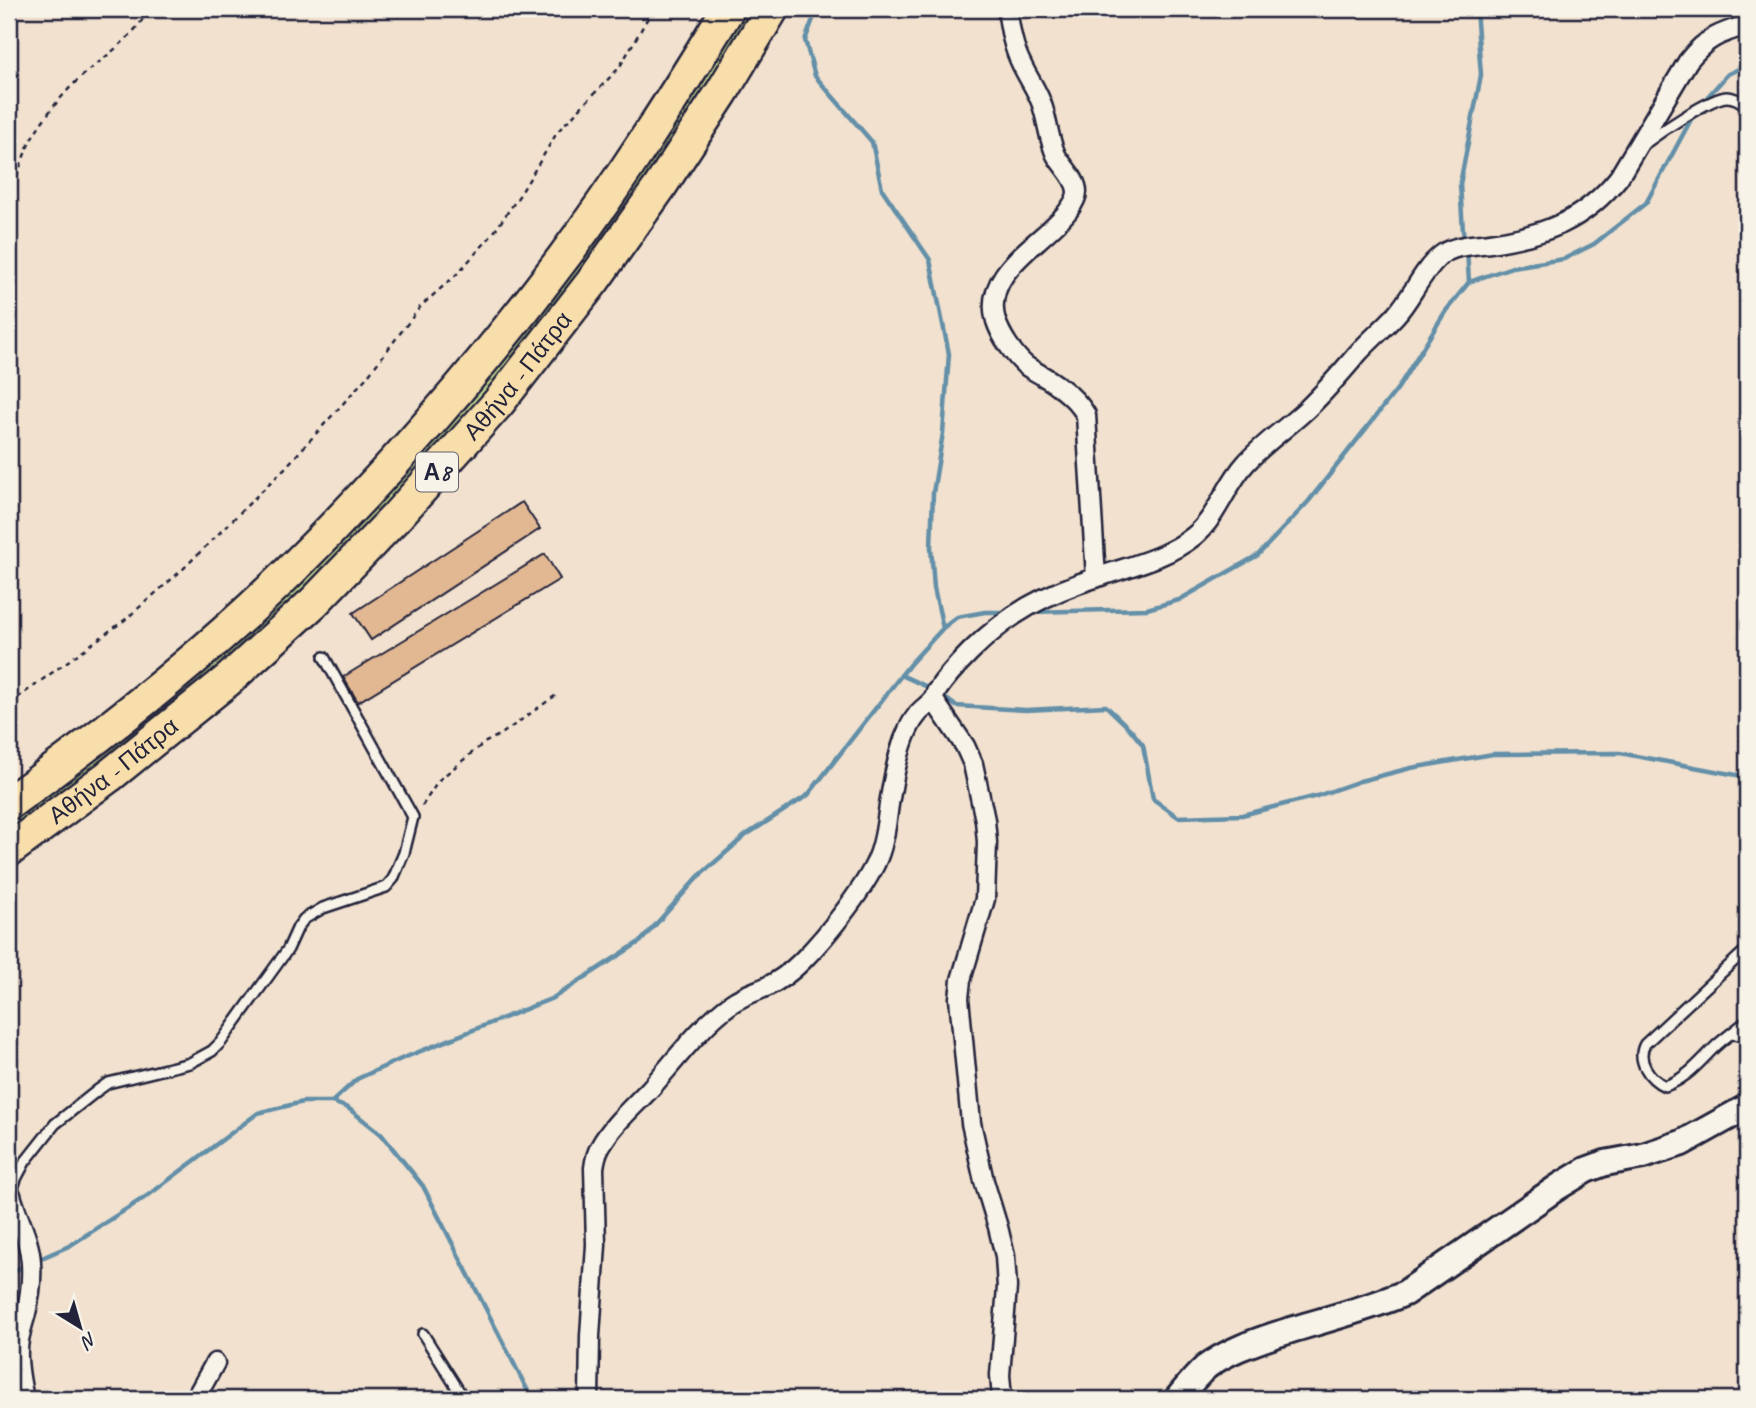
<svg xmlns="http://www.w3.org/2000/svg" width="1756" height="1408" font-family="Caveat,sans-serif">
<style>
.green{fill:#cbe095;stroke:#768168;stroke-width:2}
.lines{fill:none;stroke-linecap:round;stroke-linejoin:round}
.stream{stroke:#638fa8;stroke-width:4.5}
.building{fill:#e2b892;stroke:#22223b;stroke-width:2}
.lane-casing{stroke:#22223b;stroke-width:14}
.street-casing{stroke:#22223b;stroke-width:23}
.secondary-casing{stroke:#22223b;stroke-width:30}
.highway-casing{stroke:#22223b;stroke-width:37}
.path{stroke:#22223b;stroke-width:2.5;stroke-dasharray:5 5;stroke-linecap:butt}
.lane{stroke:#f7f3e8;stroke-width:9}
.street{stroke:#f7f3e8;stroke-width:18}
.secondary{stroke:#f7f3e8;stroke-width:24}
.highway{stroke:#f8deab;stroke-width:32}
.labels{text-anchor:middle;stroke-width:5;stroke-linejoin:round;paint-order:stroke}
.shield{fill:#f7f3e8;stroke:#62616f;stroke-width:2}
.shield-label{font-size:23px;font-weight:bold;fill:#22223b}
.street-label{font-size:24px;fill:#22223b;stroke:#f7f3e8}
</style>
<rect width="100%" height="100%" fill="#f1e1ce"/>
<filter id="ink" filterUnits="userSpaceOnUse"><feTurbulence type="fractalNoise" baseFrequency=".0143" numOctaves="2"/><feDisplacementMap in="SourceGraphic" scale="14" xChannelSelector="R" yChannelSelector="G"/><feConvolveMatrix kernelMatrix="1 2 1 2 8 2 1 2 1" color-interpolation-filters="sRGB"/></filter>
<g filter="url(#ink)">
<path class="green" d="M745,9H754C651,181 537,340 402,488C361,532 320,576 276,616C192,694 101,763 9,831V821L63,781L213,662L702,79Z"/>
<g class="lines">
<path class="stream" d="M817,9L805,40L815,76L872,142L882,189L930,260L949,354L943,433L933,493L931,547L934,588L943,628
M1701,104L1728,74L1747,65
M1465,240L1463,231L1460,184L1481,75L1476,9
M1467,249L1469,282
M1032,612L1147,609L1179,600L1258,555L1308,502L1398,388L1445,312L1469,282L1512,267L1564,259L1594,244L1646,203L1694,114
M901,675L934,690
M941,695L956,706L1026,710L1106,706L1130,729L1143,745L1153,799L1178,817L1242,815L1317,796L1360,781L1411,768L1493,754L1620,753L1747,777
M332,1102L357,1079L401,1059L553,998L641,941L698,877L746,835L808,795L910,664L943,628L957,617L985,612H1009
M35,1261L69,1246L150,1194L258,1113L303,1102H332L348,1108L381,1134L423,1186L532,1399
M9,1274L27,1264"/>
</g>
<path class="building" d="M522,502L540,529L371,640L353,613Z
M545,554L560,579L358,702L343,677Z"/>
<g class="lines">
<defs>
<path id="lane" d="M1644,144C1659,133 1711,97 1727,97C1735,97 1741,101 1747,106
M1747,949L1645,1044C1636,1060 1649,1079 1665,1086C1687,1079 1700,1061 1717,1045C1726,1037 1737,1029 1747,1021
M1732,1034L1742,1035L1747,1040
M11,1195L16,1179L25,1162L55,1124L98,1090L108,1083L190,1063L212,1051L221,1042L288,949L298,927L304,919L323,908L386,887L393,879L404,853L413,817L324,657
M423,1334L464,1399"/>
<path id="street" d="M1007,9C1010,28 1013,48 1022,65C1029,80 1039,93 1043,108C1048,124 1049,140 1056,155C1062,166 1077,179 1077,192C1077,198 1071,207 1068,211C1042,244 981,272 996,321C1001,336 1013,354 1025,365C1030,369 1037,372 1043,376C1060,386 1077,399 1086,415L1096,578
M933,699L965,746L973,764L985,820L987,842L985,899L961,980L959,998L971,1123L984,1181L998,1227L1005,1256L1007,1287L1000,1375L1002,1399
M11,1195C17,1218 30,1239 31,1263C32,1279 30,1297 26,1313C23,1325 18,1337 18,1350C17,1367 21,1383 24,1399
M195,1399L215,1363
M589,1399L590,1336L596,1245L594,1168C595,1160 596,1154 600,1147C612,1125 632,1108 649,1090C675,1061 700,1026 732,1003C742,996 754,992 766,987C779,981 792,971 802,961C826,937 870,883 880,852C887,832 887,812 891,793C895,769 902,733 917,715C921,709 929,705 933,699C935,697 935,695 936,692C945,678 958,664 970,652C1009,613 1045,594 1098,577C1130,566 1167,558 1194,536C1218,516 1225,486 1246,463C1264,443 1288,427 1307,409C1326,391 1342,372 1358,353C1370,340 1383,329 1395,316C1412,298 1421,272 1440,256C1453,245 1474,245 1490,243C1545,235 1584,221 1619,177L1688,61C1706,38 1720,33 1747,25"/>
<path id="secondary" d="M1177,1399C1186,1388 1195,1377 1206,1367C1226,1352 1251,1343 1275,1335C1318,1321 1363,1311 1405,1293L1558,1187L1586,1170L1605,1163L1643,1156L1682,1143L1747,1107"/>
<g id="highway">
<path d="M9,803C106,733 203,657 289,572C388,474 480,369 563,258C623,178 676,94 728,9"/>
<path id="s1" d="M9,850L109,776L228,680L314,602L397,516L499,402L593,281L659,188L722,92L772,9"/>
</g>
</defs>
<use href="#lane" class="lane-casing"/>
<use href="#street" class="street-casing"/>
<use href="#secondary" class="secondary-casing"/>
<use href="#highway" class="highway-casing"/>
<path class="path" d="M9,195C19,174 24,150 36,131C45,117 55,104 66,92C93,62 129,46 149,9
M9,704L126,619L182,570L285,468L366,378L421,306L457,274L492,235L521,193L558,131L619,68L653,9
M422,806L439,780L484,743L503,733L559,693"/>
<use href="#lane" class="lane"/>
<use href="#street" class="street"/>
<use href="#secondary" class="secondary"/>
<use href="#highway" class="highway"/>
</g>
</g>
<g class="labels">
<rect class="shield" x="416" y="452.5" width="42" height="39" rx="5"/>
<g class="shield-label">
<text x="437" y="480">Α8</text>
</g>
<g class="street-label">
<text dy="8" stroke="none"><textPath href="#s1" startOffset="698">Αθήνα - Πάτρα</textPath></text>
<text dy="8" stroke="none"><textPath href="#s1" startOffset="131">Αθήνα - Πάτρα</textPath></text>
</g>
</g>
<rect width="1756" height="1408" fill="none" stroke="#f7f3e8" stroke-width="35"/>
<rect x="18" y="18" width="1721" height="1373" fill="none" stroke="#22223b" stroke-width="2.5" filter="url(#ink)"/>
<g transform="translate(80 1327) rotate(143)" stroke="#f7f3e8" stroke-width="5" paint-order="stroke">
<path d="M0-5L12 26L0 18L-12 26Z" fill="#22223b"/>
<text y="-10" font-size="19" font-weight="bold" text-anchor="middle" fill="#22223b">N</text>
</g>
</svg>
